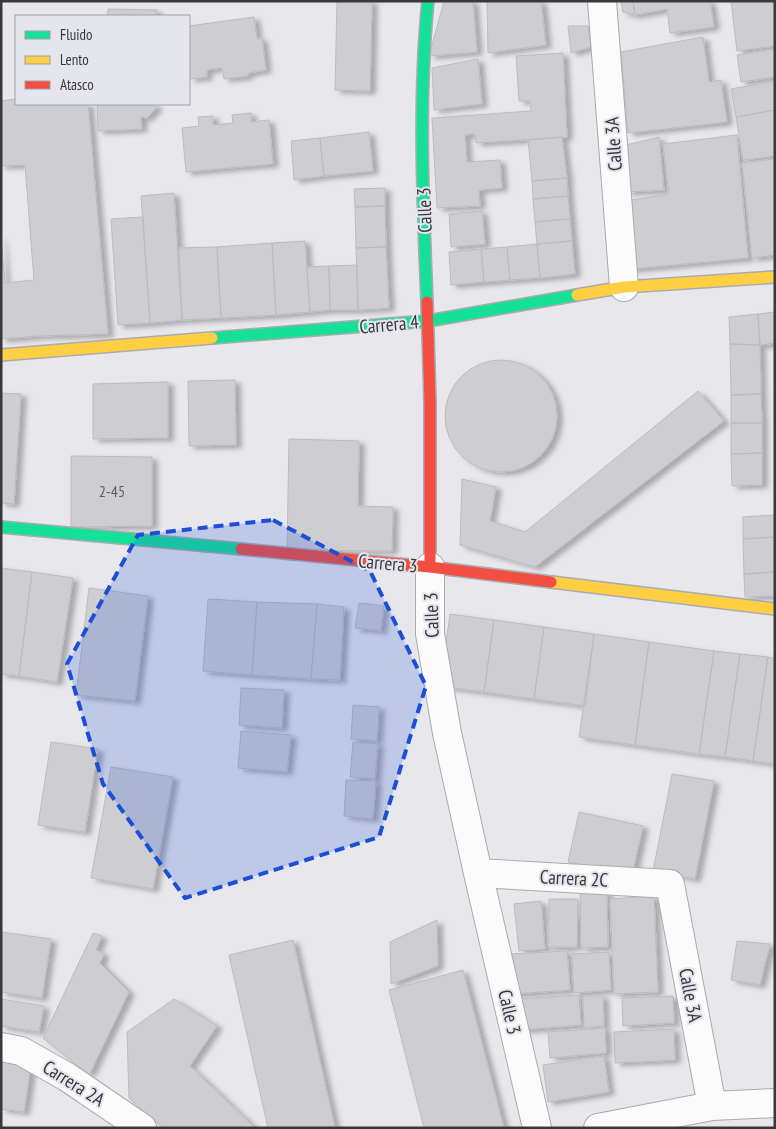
<svg xmlns="http://www.w3.org/2000/svg" width="776" height="1129" font-family="'PT Sans Narrow',sans-serif">
<style>
.building{fill:#ceced2;stroke:#bcbcbf;filter:url(#shadow)}
.lines{fill:none;stroke-linecap:round;stroke-linejoin:round}
.street-casing{stroke:#ababae;stroke-width:30}
.fast-casing{stroke:#ababae;stroke-width:14}
.slow-casing{stroke:#ababae;stroke-width:14}
.jam-casing{stroke:#ababae;stroke-width:14}
.street{stroke:#fbfbfc;stroke-width:28}
.fast{stroke:#16e098;stroke-width:11}
.slow{stroke:#ffcf43;stroke-width:11}
.jam{stroke:#f24e42;stroke-width:11}
.marked{fill:#1d4ed8;fill-opacity:0.2;stroke:#1d4ed8;stroke-width:4;stroke-dasharray:10 6;stroke-linejoin:round}
.labels{text-anchor:middle;stroke-width:4;stroke-linejoin:round;paint-order:stroke}
.number-label{font-size:16px;fill:#616165}
.street-label{font-size:19px;fill:#39393d;stroke:#e5e5ee}
</style>
<defs>
<filter id="shadow"><feDropShadow dx="5.5" dy="3" stdDeviation="2.5" flood-color="#0004"/></filter>
</defs>
<rect width="100%" height="100%" fill="#e7e7ec"/>
<path class="building" d="M337,1H372L370,91L335,90Z
M444,1H473L477,52L429,56Z
M487,1H541L546,45L488,53Z
M621,1H633L635,15L623,12Z
M633,1H710L714,27L670,33L667,9L635,15Z
M731,1H775V46L737,51Z
M108,9L157,10L156,16H107Z
M254,17L257,39L262,38L266,70L248,73V76L224,79L222,68L207,70V77L190,79L189,26Z
M568,26H588L591,47L571,53Z
M703,37L709,82L721,80L727,122L628,133L621,52Z
M775,49V77L741,82L737,55Z
M563,53L567,137L476,143L475,134L465,135L467,162L500,160L502,188L479,190L480,206L437,208L432,118L531,111L530,101H519L516,56Z
M478,59L482,104L434,110L432,68Z
M775,81V110L736,117L731,89Z
M16,99V104H88L108,334L38,336L1,339V237L5,283L34,280L25,165L1,166V101Z
M97,104H154L157,107L147,118L141,117L142,129L98,131Z
M775,110V156L743,160L736,117Z
M251,113V122L269,120L273,164L186,172L182,128L199,126L198,117L213,116V125L233,123L232,115Z
M369,132L373,171L324,176L320,138Z
M737,135L748,258L631,269L626,201L669,194L663,144Z
M562,137L567,178L532,181L528,140Z
M659,137L664,190L627,192L622,146Z
M320,138L324,176L294,180L291,141Z
M775,159V255L752,258L742,163Z
M567,178L568,196L533,199L532,181Z
M385,188V206L355,207L354,189Z
M174,193L182,320L150,323L141,196Z
M568,196L570,219L535,222L533,199Z
M385,206L386,247L356,248L355,207Z
M482,211L485,244L451,247L449,214Z
M143,217L150,323L118,325L111,219Z
M570,219L572,241L537,244L535,222Z
M305,241L310,312L276,315L272,243Z
M572,241L575,274L540,278L537,244Z
M272,243L276,315L221,318L217,247Z
M537,244L540,278L510,280L507,247Z
M217,247L221,318L182,320L179,248Z
M386,247L389,308L358,310L356,248Z
M507,247L510,280L484,282L481,249Z
M481,249L484,282L451,285L449,252Z
M357,265L358,310H330L329,266Z
M329,266L330,310L310,312L307,267Z
M775,312V343L760,345L758,314Z
M758,314L760,345L730,344L729,317Z
M730,344L760,345L761,394L731,395Z
M445 416a56 56 0 1 1 112 0a56 56 0 1 1-112 0Z
M235,380L236,445L189,446L188,381Z
M168,382V438L93,439V384Z
M698,391L724,421L535,567L460,545L462,479L496,487L490,521L525,532Z
M1,393L21,394L14,504L1,503Z
M761,394L762,423H731V395Z
M731,423H762V453L731,454Z
M289,439L359,441L358,506L393,507L392,551L287,550Z
M762,453V485L732,486L731,454Z
M71,456L152,457V526L71,527Z
M775,515V537L743,539V517Z
M775,537V572L744,574L743,539Z
M1,568L32,572L19,676L1,674Z
M32,572L73,578L57,682L19,676Z
M775,572V596L745,597L744,574Z
M89,588L148,596L135,701L76,695Z
M208,599L257,602L252,675L203,671Z
M257,602L317,604L311,679L252,675Z
M359,603L384,606L381,631L355,628Z
M317,604L344,607L340,680L311,679Z
M450,614L494,620L484,692L440,686Z
M494,620L544,627L534,699L484,692Z
M544,627L594,634L585,706L534,699Z
M594,634L649,642L635,745L579,737Z
M649,642L714,651L699,754L635,745Z
M714,651L740,654L725,757L699,754Z
M740,654L768,657L753,761L725,757Z
M768,657L775,659V764L753,761Z
M241,688L284,690L282,728L239,725Z
M353,705L379,707L377,741L351,739Z
M241,731L291,735L287,772L238,768Z
M51,742L98,749L85,832L38,825Z
M353,742L378,744L375,779L350,777Z
M111,767L173,777L153,889L91,878Z
M672,774L714,781L695,879L653,871Z
M346,780L376,781L373,819L344,816Z
M579,812L643,826L632,875L568,862Z
M607,891L608,947L581,948L580,892Z
M654,896L658,992L614,994L610,899Z
M549,899H578L577,947H548Z
M541,901L545,949L519,951L514,904Z
M437,920L438,966L391,984L390,942Z
M1,932L51,939L42,998L1,992Z
M93,933L102,936L96,950L104,954L100,963L129,992L89,1075L43,1038Z
M293,940L335,1128H268L229,955Z
M737,941L770,944L760,985L731,980Z
M567,951L570,990L512,994L510,954Z
M609,952L611,990L574,993L572,954Z
M463,970L504,1128H424L389,990Z
M579,995L581,1025L521,1030L519,999Z
M583,996H603L604,1026L584,1028Z
M673,996L674,1023L623,1026L622,998Z
M1,999L44,1006L39,1032L1,1026Z
M174,999L217,1026L190,1066L253,1126L251,1128H165L150,1117L129,1098L127,1032Z
M605,1028L606,1053L550,1058L548,1032Z
M674,1029L675,1060L615,1063L614,1032Z
M604,1056L609,1092L548,1102L543,1065Z
M1,1061L31,1065L24,1112L1,1109Z"/>
<g class="lines">
<defs>
<path id="street" d="M602,1L624,287
M430,567V634L447,733L478,873L537,1128
M478,873L670,884L712,1106
M1,1047L21,1051L67,1077L142,1128
M598,1128L712,1106L775,1103"/>
<path id="fast" d="M427,302C423,201 418,101 428,1
M212,338L428,321L577,295
M1,527L241,549"/>
<path id="slow" d="M577,295L624,287L775,277
M1,355L212,338
M551,582L775,609"/>
<path id="jam" d="M427,302L430,402V567
M241,549L430,567L551,582"/>
</defs>
<use href="#street" class="street-casing"/>
<use href="#fast" class="fast-casing"/>
<use href="#slow" class="slow-casing"/>
<use href="#jam" class="jam-casing"/>
<use href="#street" class="street"/>
<use href="#fast" class="fast"/>
<use href="#slow" class="slow"/>
<use href="#jam" class="jam"/>
</g>
<path class="marked" d="M273,520L370,571L426,686L379,837L185,898L103,784L67,664L138,535Z"/>
<g class="labels">
<g class="number-label">
<text x="112" y="497">2-45</text>
</g>
<g class="street-label">
<text transform="translate(613 144) rotate(-94)" y="7">Calle 3A</text>
<text transform="translate(424 210) rotate(-92)" y="7">Calle 3</text>
<text transform="translate(389 324) rotate(-5)" y="7">Carrera 4</text>
<text transform="translate(388 563) rotate(5)" y="7">Carrera 3</text>
<text transform="translate(431 615) rotate(-92)" y="7">Calle 3</text>
<text transform="translate(574 878) rotate(3)" y="7">Carrera 2C</text>
<text transform="translate(691 995) rotate(79)" y="7">Calle 3A</text>
<text transform="translate(510 1012) rotate(77)" y="7">Calle 3</text>
<text transform="translate(74 1083) rotate(32)" y="7">Carrera 2A</text>
</g>
</g>
<rect width="776" height="1129" fill="none" stroke="#39393d" stroke-width="5"/>
<rect x="15" y="15" width="175" height="90" fill="#e5e5ee" stroke="#a0a0a7"/>
<rect x="25" y="31" width="25" height="8" fill="#16e098" stroke="#a0a0a7"/>
<text x="60" y="40" font-size="15" fill="#39393d">Fluido</text>
<rect x="25" y="56" width="25" height="8" fill="#ffcf43" stroke="#a0a0a7"/>
<text x="60" y="65" font-size="15" fill="#39393d">Lento</text>
<rect x="25" y="81" width="25" height="8" fill="#f24e42" stroke="#a0a0a7"/>
<text x="60" y="90" font-size="15" fill="#39393d">Atasco</text>
</svg>
